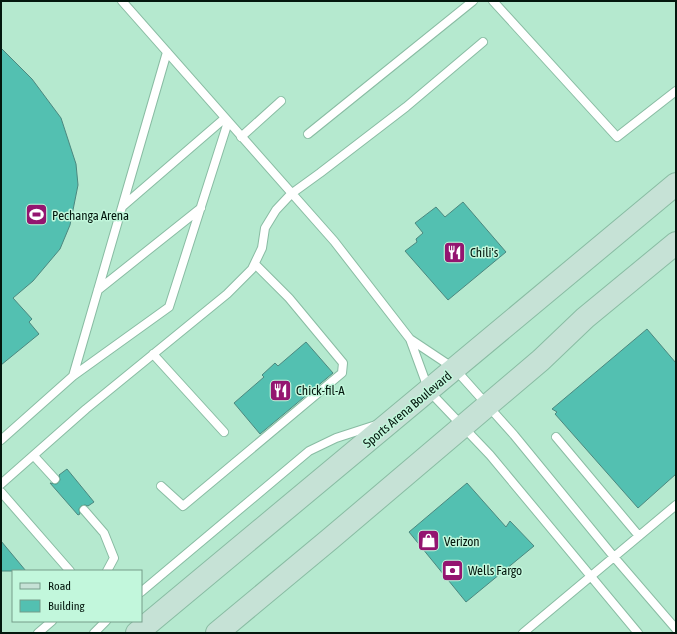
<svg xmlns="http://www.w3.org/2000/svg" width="677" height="634" font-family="'Asap Condensed',sans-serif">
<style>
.building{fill:#53c0b1;stroke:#4c887f}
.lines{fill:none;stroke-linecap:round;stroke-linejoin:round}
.lane-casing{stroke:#89bca3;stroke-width:10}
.secondary-casing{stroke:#89bca3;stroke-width:24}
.lane{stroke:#fff;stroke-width:8}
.secondary{stroke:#c6e2d6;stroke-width:22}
.labels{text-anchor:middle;stroke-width:3;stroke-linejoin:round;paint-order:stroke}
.poi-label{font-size:13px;fill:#04170e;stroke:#c2f7dc;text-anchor:start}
.street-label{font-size:13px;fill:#04170e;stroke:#c2f7dc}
</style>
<rect width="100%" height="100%" fill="#b5e9cf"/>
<path class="building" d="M1,48L32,79L61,118L76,164L78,185L70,225L60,249L33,281L13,298L32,319L29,322L39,334L1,365Z
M463,202L506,252L448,300L405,251L417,242L416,239L423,233L415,223L436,207L445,217Z
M647,329L676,363V474L638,508L555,414L557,412L552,409Z
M306,342L333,373L260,434L234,403L264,377L262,375L275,363L278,366Z
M67,469L94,502L88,506L85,505L81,506L79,509L80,514L78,515L50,483L56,484L58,483L60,480L59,475Z
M467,483L506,527L510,521L534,546L466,602L409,532Z
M1,541L26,571H1Z"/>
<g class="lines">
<defs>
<path id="lane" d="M122,1L334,241L410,339L455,369L514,435L614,557L676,629
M493,1L617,137L676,91
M308,134L473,1
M241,137L281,101
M123,206L225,118
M98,290L201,208
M410,339L429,391L490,455L638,633
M153,354L224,432
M73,376L169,307L228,122
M556,437L639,536
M1,440L73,376L167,52
M34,456L55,479
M1,484L86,409L227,294L252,269L262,248L265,228L276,210L291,194L320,173L406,107L483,42
M161,486L183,506L342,373L343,363L289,298L255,264
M1,492L70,571
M84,510L104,533L114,558L107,571
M141,592L309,451L336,438L376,425
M38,633L52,621
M94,633L106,621
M523,633L676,505"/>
<path id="secondary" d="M137,633L676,184
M217,633L330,539L541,360L585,318L676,243"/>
</defs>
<use href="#lane" class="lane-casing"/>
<use href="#secondary" class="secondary-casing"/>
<use href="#lane" class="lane"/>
<use href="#secondary" class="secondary"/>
</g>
<defs>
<symbol id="stadium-square" viewBox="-11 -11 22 22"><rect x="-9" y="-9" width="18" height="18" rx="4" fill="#941570" stroke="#c2f7dc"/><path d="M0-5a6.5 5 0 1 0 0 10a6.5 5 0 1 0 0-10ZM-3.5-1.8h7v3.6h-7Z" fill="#fff"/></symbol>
<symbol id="restaurant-square" viewBox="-11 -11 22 22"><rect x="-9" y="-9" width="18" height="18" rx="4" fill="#941570" stroke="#c2f7dc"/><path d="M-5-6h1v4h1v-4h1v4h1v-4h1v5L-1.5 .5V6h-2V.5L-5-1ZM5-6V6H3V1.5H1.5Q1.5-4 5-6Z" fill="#fff"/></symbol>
<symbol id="shop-square" viewBox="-11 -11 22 22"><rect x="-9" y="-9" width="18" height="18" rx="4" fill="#941570" stroke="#c2f7dc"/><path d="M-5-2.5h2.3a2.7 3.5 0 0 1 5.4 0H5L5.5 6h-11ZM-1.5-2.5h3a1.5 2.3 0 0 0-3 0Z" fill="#fff"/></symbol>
<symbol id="bank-square" viewBox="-11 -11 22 22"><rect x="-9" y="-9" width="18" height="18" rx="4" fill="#941570" stroke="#c2f7dc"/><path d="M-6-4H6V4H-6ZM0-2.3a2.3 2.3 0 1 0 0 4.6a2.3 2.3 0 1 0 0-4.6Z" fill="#fff"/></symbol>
</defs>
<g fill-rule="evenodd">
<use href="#stadium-square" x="24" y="202" width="25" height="25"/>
<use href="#restaurant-square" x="442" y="240" width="25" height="25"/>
<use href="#restaurant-square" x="268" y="378" width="25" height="25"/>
<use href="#shop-square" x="416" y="528" width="25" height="25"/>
<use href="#bank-square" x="440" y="558" width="25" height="25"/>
</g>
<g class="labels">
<g class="poi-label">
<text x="52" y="220">Pechanga Arena</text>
<text x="470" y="257">Chili's</text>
<text x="296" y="395">Chick-fil-A</text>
<text x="444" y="546">Verizon</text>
<text x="468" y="575">Wells Fargo</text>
</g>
<g class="street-label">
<text transform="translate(407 409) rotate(-40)" y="5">Sports Arena Boulevard</text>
</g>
</g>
<rect width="677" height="634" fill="none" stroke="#04170e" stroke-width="4"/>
<rect x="12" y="570" width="130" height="52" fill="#c2f7dc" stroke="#769d8a"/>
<rect x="20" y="583" width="20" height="6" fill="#c6e2d6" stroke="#769d8a"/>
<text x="48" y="590" font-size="12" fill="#04170e">Road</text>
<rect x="20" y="600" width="20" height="12" fill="#53c0b1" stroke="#769d8a"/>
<text x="48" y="610" font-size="12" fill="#04170e">Building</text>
</svg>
